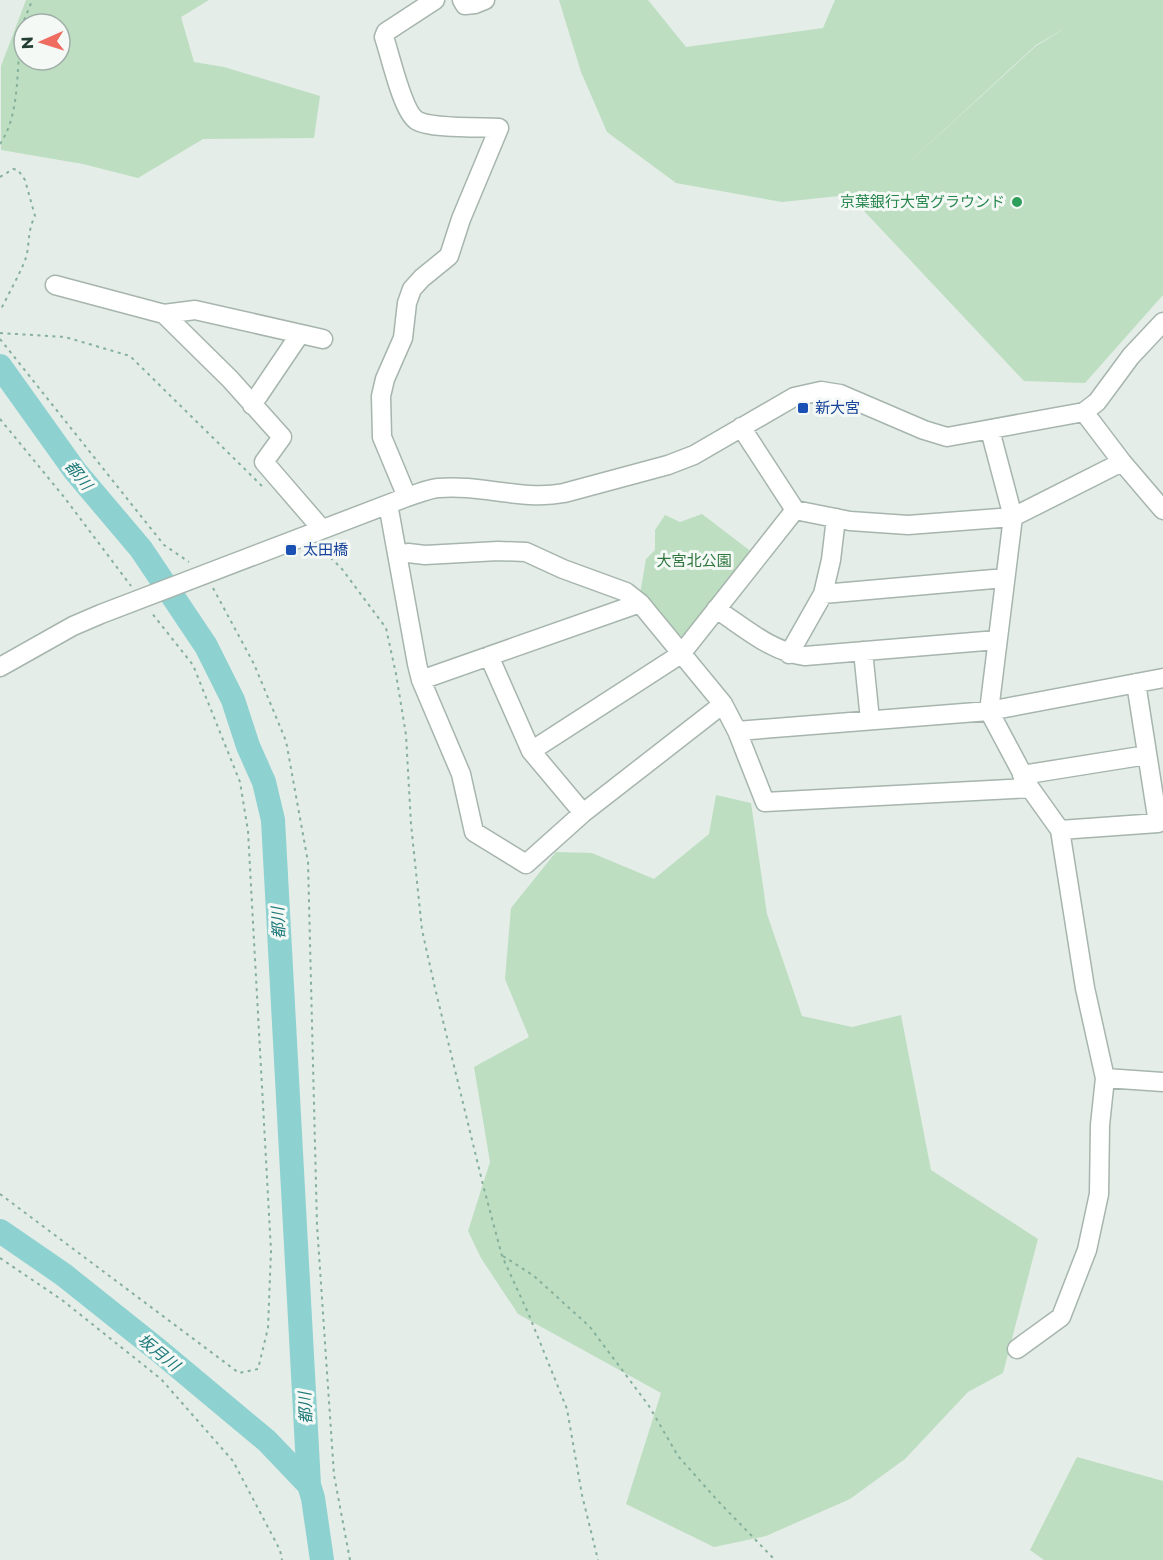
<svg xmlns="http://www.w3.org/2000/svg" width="1163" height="1560" font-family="Montserrat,'Noto Sans JP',sans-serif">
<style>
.green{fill:#bddec1;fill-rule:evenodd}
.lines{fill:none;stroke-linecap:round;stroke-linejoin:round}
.river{stroke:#8dd1d0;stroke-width:24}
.minor-casing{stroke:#a6b5ad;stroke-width:21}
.path{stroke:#85b09b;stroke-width:2;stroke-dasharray:3 4.5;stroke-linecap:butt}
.minor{stroke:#fff;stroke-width:18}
.leisure-dot{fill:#2e9e5b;stroke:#f4f9f6;stroke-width:2}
.transit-dot{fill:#1a4fb4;stroke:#f4f9f6;stroke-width:2}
.labels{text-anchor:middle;stroke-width:6;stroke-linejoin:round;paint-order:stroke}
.leisure-label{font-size:15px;fill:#27864d;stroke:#f4f9f6;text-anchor:end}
.transit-label{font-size:15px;fill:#164399;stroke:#f4f9f6;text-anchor:start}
.park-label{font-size:15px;fill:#2e753e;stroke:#f4f9f6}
.water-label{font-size:16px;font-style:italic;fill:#1e7979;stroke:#f4f9f6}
</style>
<rect width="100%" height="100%" fill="#e4ede7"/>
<path class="green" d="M26,0H209L181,17L194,62L224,67L320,96L314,138L203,139L138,178L83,164L1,150V66ZM24,24H60V60H24Z
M559,0H648L686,47L823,28L835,0H1163V295L1085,383L1024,381L864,211L877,192L782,202L676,183L607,132L581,72ZM1070,25L1036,46L894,176L1036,45Z
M702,514L753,553L690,635L677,636L640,594L646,559L655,550V530L665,515L680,522Z
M716,795L751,803L767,914L802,1016L852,1027L901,1015L931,1170L1038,1239L1003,1373L968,1392L905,1459L850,1499L766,1536L714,1547L626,1504L661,1393L518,1314L481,1258L468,1231L490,1162L474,1067L529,1037L505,979L511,908L556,852L592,853L654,879L709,834Z
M1077,1457L1163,1481V1560H1044L1030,1550Z"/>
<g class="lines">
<path class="river" d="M0,366L75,471L141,549L206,646L233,700L248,746L264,782L273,820L309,1485L313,1498L322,1560
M0,1231L64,1275L158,1350L267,1441L309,1485"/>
<defs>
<path id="minor" d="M462,0L465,5L475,4L485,0
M55,285L164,314L230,379L282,437L264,462L321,528
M164,314L195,310L323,339
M252,405L300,334
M1084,412L1122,462L1163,510
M741,427L795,510L850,521L908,525L1013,517L1122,462
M990,430L1013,517L989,711L1030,788
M407,497L382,437L381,396L385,379L403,338L407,303L412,289L422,278L449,256L461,219L499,128C481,127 429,129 416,120C402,110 390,54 384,37L386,32L435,0
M388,504L417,664L421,680L461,774L474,832L526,864L583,813L723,704
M398,555L408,553L425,555L498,551L526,552L563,569L626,592L640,603
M823,594L1005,578
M716,609C744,627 771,652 805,656L997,640
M863,651L870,720
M789,654L823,594L831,560L836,518
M489,656L531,751L583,813
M0,667L73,626L101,614L407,497C417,494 428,489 438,488C481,484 522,501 564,493L668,465L694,455L794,397L821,391L840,394L924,430L947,437L1084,412L1097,402L1131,356L1163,322
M421,680L640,603L723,704L737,731L765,802L1030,788L1060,830L1085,988L1105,1078L1100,1125L1099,1194L1087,1250L1061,1317L1017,1349
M737,731L989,711L1163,678
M531,751L681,654L795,510
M1022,775L1147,755
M1060,830L1158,823L1136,683
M1105,1078L1163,1082"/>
</defs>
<use href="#minor" class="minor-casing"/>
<path class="path" d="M0,144C21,113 16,67 21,31C23,20 29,10 32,0
M0,177L13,169L18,170L25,180L35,216C26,234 31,246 24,263C17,279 8,295 0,311
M0,333L65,337L130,356L265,489
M0,339L164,545L189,562
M0,419L64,497L131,586
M320,547L342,569L386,628L396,674L406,735L411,824L422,930L435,988L483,1185L502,1256L529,1315L567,1409L582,1495L598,1560
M213,588L254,664L286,741L308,862L317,1225L334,1475L350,1560
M0,1194L239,1373L258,1369L268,1328L271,1251L248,831L240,782L193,665L151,612
M503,1256L534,1276L590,1327L649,1406L678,1456L718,1501L775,1560
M0,1258L62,1300L161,1379L233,1461L280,1550L282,1560"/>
<use href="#minor" class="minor"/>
</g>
<circle class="leisure-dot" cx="1017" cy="202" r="6"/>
<g class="transit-dot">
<rect x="797" y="402" width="12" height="12" rx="3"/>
<rect x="285" y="544" width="12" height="12" rx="3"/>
</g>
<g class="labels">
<g class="leisure-label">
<text x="1005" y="207">京葉銀行大宮グラウンド</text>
</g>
<g class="transit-label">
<text x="815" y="413">新大宮</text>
<text x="303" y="555">太田橋</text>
</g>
<g class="park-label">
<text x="694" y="566">大宮北公園</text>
</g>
<g class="water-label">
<text transform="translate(79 475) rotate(51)" y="6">都川</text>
<text transform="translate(278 923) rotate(-93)" y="6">都川</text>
<text transform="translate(159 1352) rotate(39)" y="6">坂月川</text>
<text transform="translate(305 1408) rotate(-93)" y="6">都川</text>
</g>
</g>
<g transform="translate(42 42) rotate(267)"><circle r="28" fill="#f4f9f6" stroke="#a0aea8" stroke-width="1.5"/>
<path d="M0-4.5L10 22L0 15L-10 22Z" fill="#ef6c60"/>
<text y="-9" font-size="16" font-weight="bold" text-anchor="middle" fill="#233e33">N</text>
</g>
</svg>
